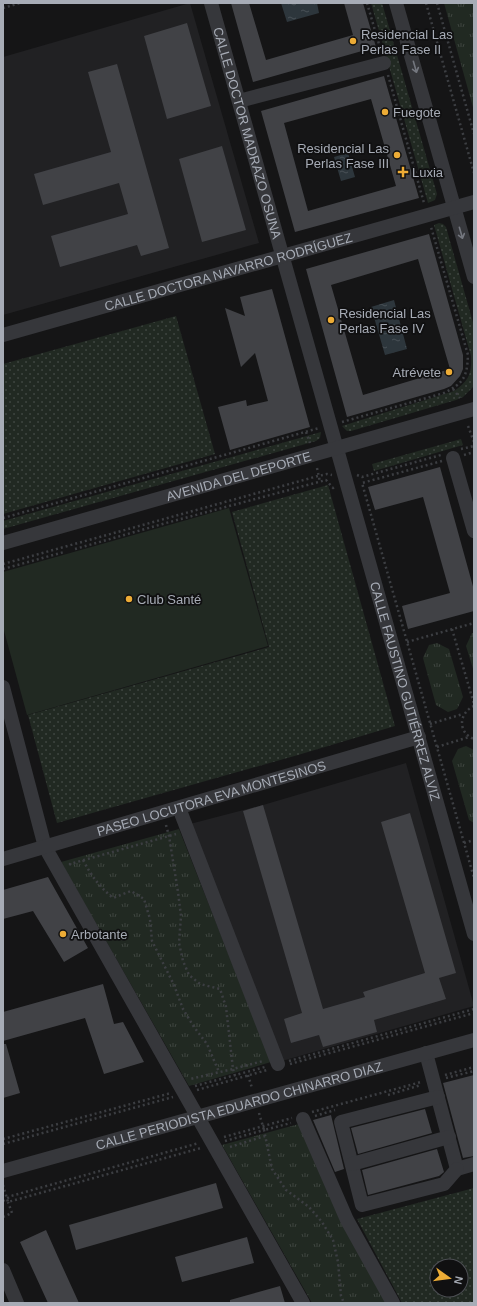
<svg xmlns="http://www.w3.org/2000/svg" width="477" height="1306" font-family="Arial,sans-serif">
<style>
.built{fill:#212123}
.grass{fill:url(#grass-dots);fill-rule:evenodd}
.park{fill:url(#park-tufts)}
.pitch{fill:#212922}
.water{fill:url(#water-ripples)}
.building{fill:#414246;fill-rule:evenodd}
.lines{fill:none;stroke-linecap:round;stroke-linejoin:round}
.path{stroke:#3c3e42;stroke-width:2.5;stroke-dasharray:2 3;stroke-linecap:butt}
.minor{stroke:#36373b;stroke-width:14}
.oneway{stroke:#74777f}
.poi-dot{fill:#edac36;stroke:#101011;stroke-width:1.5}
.labels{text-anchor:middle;stroke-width:3.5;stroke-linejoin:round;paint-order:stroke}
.poi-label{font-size:13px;fill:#a7acb6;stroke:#101011;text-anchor:start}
.street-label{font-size:13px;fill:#a7acb6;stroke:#101011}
</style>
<defs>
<pattern id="grass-dots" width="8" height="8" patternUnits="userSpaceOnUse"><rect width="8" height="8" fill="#212922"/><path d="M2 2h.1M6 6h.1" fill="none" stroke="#3e4540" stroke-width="1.8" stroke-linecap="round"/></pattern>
<pattern id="park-tufts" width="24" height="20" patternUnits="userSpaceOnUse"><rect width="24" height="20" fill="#212922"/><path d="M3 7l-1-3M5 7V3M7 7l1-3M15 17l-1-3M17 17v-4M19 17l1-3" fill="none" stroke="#3e4540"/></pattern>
<pattern id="water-ripples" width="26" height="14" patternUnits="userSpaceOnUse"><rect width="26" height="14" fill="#2d363c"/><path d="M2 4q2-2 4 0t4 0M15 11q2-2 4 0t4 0" fill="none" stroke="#495056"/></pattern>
</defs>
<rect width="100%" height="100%" fill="#151516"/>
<path class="built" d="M190,3L259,243L3,315V57Z
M406,763L474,1006L282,1061L190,824L263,805Z"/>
<path class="grass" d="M371,3H382L437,194L435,200L428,203Z
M439,223L443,224L446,227L474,326V386L463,397L456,400L351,431H347L342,426L454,391C469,381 472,373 471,356L434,225Z
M176,316L215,454L3,514V364Z
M321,432L320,438L316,441L3,529V521Z
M461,439L463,445L374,471L372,464Z
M328,485L395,726L298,755L57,823L28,715L269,647L232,512Z
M474,1188V1303H402L357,1219ZM437,1266H461V1290H437Z"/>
<path class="park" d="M444,3H474V111Z
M472,633H474V672L466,646Z
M437,643L449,649L463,697L457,709L448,712L436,705L423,658L429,645Z
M466,746L474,750V823L469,820L452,761L458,749Z
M179,829L271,1062L189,1086L61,862Z
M299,1124L388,1303H312L222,1145Z"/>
<path class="pitch" d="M229,508L268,646L27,715L3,627V572Z"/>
<path class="water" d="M281,3H317L319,13L287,22Z
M348,153L355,177L341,181L334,157Z
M394,300L407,349L385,355L371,307Z"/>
<path class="building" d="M231,3H249L266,60L353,35L344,3H363L376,47L253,82Z
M187,23L211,106L167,119L144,36Z
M117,64L169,248L141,256L137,245L60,267L51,236L128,214L119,183L43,205L34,174L111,152L88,72Z
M384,76L419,198L295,232L261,111ZM371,99L396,186L308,211L284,123Z
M222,146L246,230L202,242L179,159Z
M429,234L463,355V369L460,376L451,386L444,389L347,417L306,269ZM418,259L450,369L363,395L331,285Z
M272,289L310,427L230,450L218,407L246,400L247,406L268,401L255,353L241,367L225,308L245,316L240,297Z
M440,467L474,590V611L408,629L402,606L450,593L423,497L375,510L368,487Z
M263,805L323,1009L365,997L363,992L425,973L381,822L410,813L456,973L439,978L446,999L374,1020L377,1032L323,1047L319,1035L291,1043L284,1019L302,1013L243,811Z
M48,877L88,948L64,962L33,911L3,919V890Z
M103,984L114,1024L123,1022L144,1062L104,1074L85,1018L3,1041V1012Z
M3,1044H6L20,1093L3,1098Z
M474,1075V1156L463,1158L443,1083Z
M425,1109L432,1133L358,1154L351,1128Z
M331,1115L344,1169L335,1172L313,1120Z
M437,1149L444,1172L439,1176L368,1195L362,1170Z
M216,1183L223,1208L76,1250L69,1225Z
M46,1230L58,1257L79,1303H48L20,1242Z
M247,1237L254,1263L182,1282L175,1257Z
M280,1286L285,1303H230V1300Z"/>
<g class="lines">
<path class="path" d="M367,3L381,51
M426,3L474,173
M437,3L474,134
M3,8L20,3
M388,75L424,203
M453,389L460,398
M342,422L444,393C464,383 467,377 468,355L431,227
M468,426L474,442
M306,432L310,443
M461,449L474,446
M464,455L474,452
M442,461L362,483L474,878
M317,468L320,482
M357,475L362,477L441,455
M3,518L319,428
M75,549L166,523L326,480L333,488L334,487
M3,564L318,476L327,474L332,475
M3,569L64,552
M452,629L474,704
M407,642L474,623
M474,706C459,713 457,732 474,739
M430,724L463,714
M437,747L469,737
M166,825L169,836L178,892L181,916L179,943L183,961L189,975L200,984L220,989L226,1007L233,1069L190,1079
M464,843L474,840
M83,860C92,877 99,886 113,898L131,891L144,899L150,919L152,941L174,985L183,1009L194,1027L207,1044L219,1072
M71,865L70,864L176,834
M289,1061L474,1009
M290,1064L474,1013
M248,1075L252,1088
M445,1075L474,1067
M235,1076L233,1069L263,1061V1060
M446,1078L474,1071
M195,1086L265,1067
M197,1090L267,1070
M388,1095L421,1085
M312,1112L421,1082
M259,1113L264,1130L291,1123
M315,1116L335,1110
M224,1137L292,1118
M3,1139L171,1093
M225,1141L264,1130L272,1169L286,1190L309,1207L322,1222L333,1240L338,1262L341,1296L344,1303
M3,1144L173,1097
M230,1147L265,1136
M3,1185L8,1202L201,1148
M3,1201L11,1196L199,1143
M3,1217L12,1213L8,1202"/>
<g class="minor">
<path id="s1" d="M211,3L474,934"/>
<path d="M396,3L474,277"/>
<path d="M239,101L384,63"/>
<path id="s2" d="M3,335L474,202"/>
<path d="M453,458L474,531"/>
<path id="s3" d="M3,543L474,409"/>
<path d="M3,687L45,847L303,1303"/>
<path d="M179,808L278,1064"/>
<path id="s4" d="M3,859L419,737"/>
<path d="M426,1053L457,1169L474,1164"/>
<path d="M438,1097L341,1122L362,1205L444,1184L457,1169"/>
<path d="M303,1119L347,1220L393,1303"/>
<path d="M352,1164L449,1137"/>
<path id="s5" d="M3,1171L474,1040"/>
<path d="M3,1270L17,1303"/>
</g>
</g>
<defs><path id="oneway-shaft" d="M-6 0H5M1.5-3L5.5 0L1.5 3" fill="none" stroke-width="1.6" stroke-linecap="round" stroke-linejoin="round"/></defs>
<g class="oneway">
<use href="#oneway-shaft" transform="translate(415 67) rotate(74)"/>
<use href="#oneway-shaft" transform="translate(461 233) rotate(74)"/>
</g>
<g class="poi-dot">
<circle cx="353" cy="41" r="4"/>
<circle cx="385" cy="112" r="4"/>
<circle cx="397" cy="155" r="4"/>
<path d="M401 166h4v4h4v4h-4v4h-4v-4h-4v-4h4z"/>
<circle cx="331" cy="320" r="4"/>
<circle cx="449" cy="372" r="4"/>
<circle cx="129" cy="599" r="4"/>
<circle cx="63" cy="934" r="4"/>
</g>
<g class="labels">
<g class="poi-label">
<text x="361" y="39">Residencial Las<tspan x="361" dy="15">Perlas Fase II</tspan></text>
<text x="393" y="117">Fuegote</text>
<text x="389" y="153" text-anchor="end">Residencial Las<tspan x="389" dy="15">Perlas Fase III</tspan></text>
<text x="412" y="177">Luxia</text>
<text x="339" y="318">Residencial Las<tspan x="339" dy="15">Perlas Fase IV</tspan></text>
<text x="441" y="377" text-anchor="end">Atrévete</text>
<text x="137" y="604">Club Santé</text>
<text x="71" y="939">Arbotante</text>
</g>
<g class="street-label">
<text dy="5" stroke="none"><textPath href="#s1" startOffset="135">CALLE DOCTOR MADRAZO OSUNA</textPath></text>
<text dy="5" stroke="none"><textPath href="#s2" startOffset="234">CALLE DOCTORA NAVARRO RODRÍGUEZ</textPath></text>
<text dy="5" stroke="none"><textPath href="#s3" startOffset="245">AVENIDA DEL DEPORTE</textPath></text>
<text dy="5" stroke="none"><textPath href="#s1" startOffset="715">CALLE FAUSTINO GUTIÉRREZ ALVIZ</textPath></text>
<text dy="5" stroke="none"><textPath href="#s4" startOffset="217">PASEO LOCUTORA EVA MONTESINOS</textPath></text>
<text dy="5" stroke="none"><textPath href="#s5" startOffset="245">CALLE PERIODISTA EDUARDO CHINARRO DIAZ</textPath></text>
</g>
</g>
<rect width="477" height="1306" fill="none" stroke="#a7acb6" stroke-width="8"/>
<g transform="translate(449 1278) rotate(104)"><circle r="19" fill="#101011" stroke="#4c4e53"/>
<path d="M0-3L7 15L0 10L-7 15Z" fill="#edac36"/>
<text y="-6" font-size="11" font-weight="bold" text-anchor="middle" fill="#a7acb6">N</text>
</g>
</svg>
